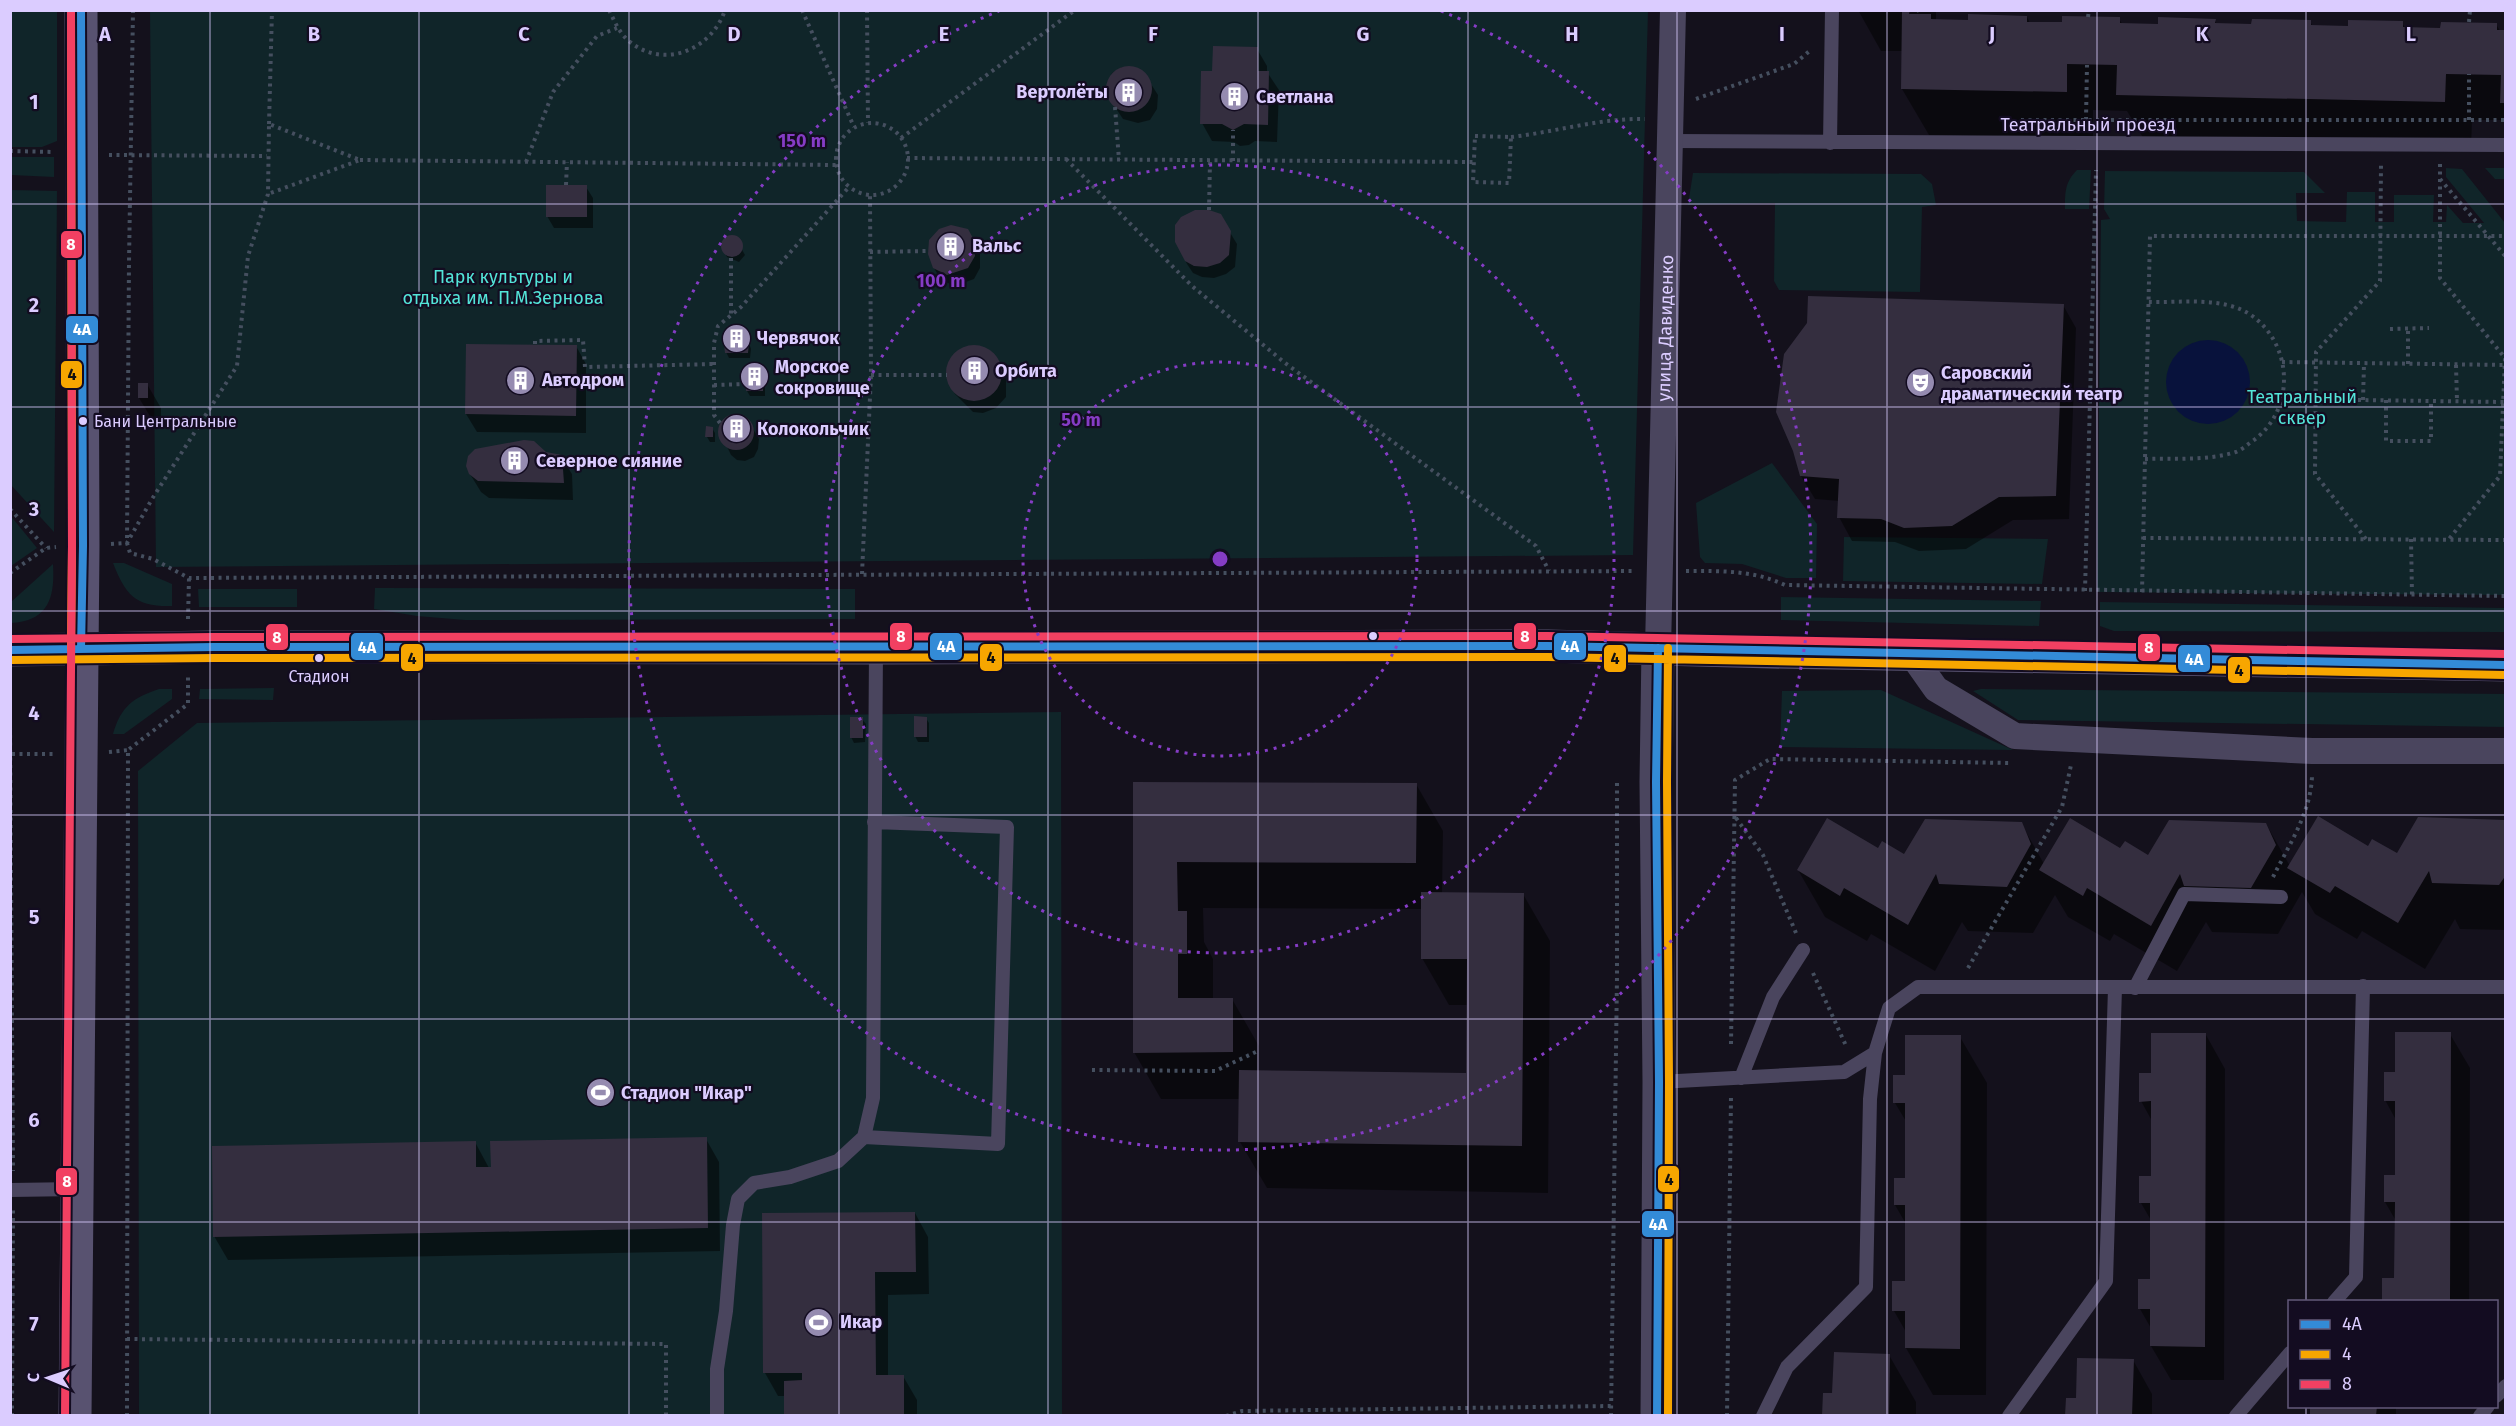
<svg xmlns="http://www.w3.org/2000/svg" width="2516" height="1426" font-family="'Fira Sans',sans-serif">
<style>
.green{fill:#102529}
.water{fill:#08123c}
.shadow{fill:#0007;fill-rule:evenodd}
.building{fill:#342e3f}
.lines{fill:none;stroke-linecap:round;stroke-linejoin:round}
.path{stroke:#454f5f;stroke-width:4;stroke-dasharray:3 4.5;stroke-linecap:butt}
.service{stroke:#4a455e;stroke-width:14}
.minor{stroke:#4a455e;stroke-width:26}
.tertiary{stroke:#4a455e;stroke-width:33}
.secondary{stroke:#585270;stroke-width:33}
.bus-1-casing{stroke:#130c21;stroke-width:12}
.bus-2-casing{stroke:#130c21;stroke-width:12}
.bus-3-casing{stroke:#130c21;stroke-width:12}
.bus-1{stroke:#338bd7;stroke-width:8}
.bus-2{stroke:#f7a600;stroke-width:8}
.bus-3{stroke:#f24062;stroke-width:8}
.grid{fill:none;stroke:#dbccff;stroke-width:1.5;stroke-opacity:0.55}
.ring{fill:none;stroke:#853cc5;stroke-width:3;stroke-dasharray:3 6}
.bus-dot{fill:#dbccff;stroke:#130c21;stroke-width:2}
.labels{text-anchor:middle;stroke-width:4.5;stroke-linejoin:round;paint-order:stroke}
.bus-label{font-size:16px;fill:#dbccff;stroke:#130c21;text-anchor:start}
.poi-label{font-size:18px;font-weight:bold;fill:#dbccff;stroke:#130c21;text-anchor:start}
.street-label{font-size:18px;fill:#dbccff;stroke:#130c21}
.park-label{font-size:18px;fill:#53e4d8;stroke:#130c21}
.grid-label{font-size:20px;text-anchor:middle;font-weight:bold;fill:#dbccff;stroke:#130c21;stroke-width:4.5;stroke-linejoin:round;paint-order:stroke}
.centre{fill:#853cc5;stroke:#130c21;stroke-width:3}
.ring-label{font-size:18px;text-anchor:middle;font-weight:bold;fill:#853cc5;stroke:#130c21;stroke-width:4.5;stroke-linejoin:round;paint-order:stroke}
.line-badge{stroke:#130c21;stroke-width:2}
.badge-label{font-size:16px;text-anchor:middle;font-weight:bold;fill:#fff}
.pale-badge-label{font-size:16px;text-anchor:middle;font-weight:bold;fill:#111}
</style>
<rect width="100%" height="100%" fill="#14111c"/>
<path class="green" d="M10,11H57V141L42,147H11Z
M150,11H1648L1633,555L156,567Z
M10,157H54V177L11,175Z
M2446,168L2462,169L2505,223V595L2097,592L2101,220L2110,219L2104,209L2105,171L2304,172L2325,193H2296L2297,221L2346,222L2347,192H2375V222H2394V195H2434L2433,222H2446L2447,205L2463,223H2484L2446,177Z
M2485,168H2505V179H2495Z
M2077,170H2091L2089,209H2065C2065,192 2065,182 2077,170Z
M1693,173L1921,174L1932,184L1936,205L1922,207L1920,292L1779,290L1774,281L1775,203L1688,205Z
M11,190L57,191L54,532L11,485Z
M1772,463L1817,524L1816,578H1786L1742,564L1705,563L1700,557L1696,503Z
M10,515L37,548L11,566H10Z
M1844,537L2048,539L2042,584L1843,581Z
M113,563H124L172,584V606C136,607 126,596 113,563Z
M53,564C55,597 49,621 11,623V602Z
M375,588L855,589V619L465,620L417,616L374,609Z
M198,589H297V607H199Z
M1781,597L2041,601L2039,626L1781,620Z
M2100,602L2505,608V632L2114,631L2100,626Z
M274,688L273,700L199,699L200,689Z
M159,689H172V699L124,734H113C121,707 132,698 159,689Z
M1981,689L2505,694V727L2018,720L1973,691Z
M1881,690L2013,750L1780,747L1782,691Z
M1061,712L1062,1415H139L138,771L197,723Z"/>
<path class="water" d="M2166 382a42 42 0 1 1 84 0a42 42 0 1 1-84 0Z"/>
<path class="shadow" d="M1858,10H1936V21H1969L2027,17L2030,23L2064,24L2119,19L2123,25L2159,26L2215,20L2217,25L2253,26L2310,21L2313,27H2349L2402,23L2406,29H2442L2496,24L2500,31H2506V120H2472L2471,148L2145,141L2127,111L2093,110V139L1929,135L1902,89L1903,51H1881Z
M1257,49L1267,66V72L1279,90L1277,142L1255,141L1249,145L1240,146L1234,142L1212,141L1202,123Z
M1122,67H1134L1144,73L1158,95L1157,109L1150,120L1138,123L1123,119L1109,98L1108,87L1112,73Z
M586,187L593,198V228H554L547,216Z
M1220,216L1237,244L1235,267L1226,274L1214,278L1202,277L1193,273L1187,264L1176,241Z
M967,230L980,253V268L974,279L955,286L941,280L934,268Z
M733,237L736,239L745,255L739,262L727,257L724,251V240Z
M2063,305L2076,328L2069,519L2013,520L1966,549L1919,551L1895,542L1852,541L1839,517L1840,501L1815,499L1801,476L1795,450Z
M745,331L751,349L750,358H729L726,352Z
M467,345L576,346L586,364V433L477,432L466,414Z
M967,347H981L992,352L1006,379V397L996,408L983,413L973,412L955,394L948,382L949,367L954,355Z
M746,372H762L765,377V396H750L747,391Z
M147,384L161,408V421H153L139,398Z
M741,416L752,427L759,439L758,449L754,457L745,461L737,460L731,455L720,432L721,424L726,418Z
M712,428L715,433V442H710L707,437Z
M546,454L561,457L572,474L573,500L489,498L481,492L470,474Z
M926,718L929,723V742H918L915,736Z
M862,719L866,724L865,742L854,743L851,737Z
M1134,783L1416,784L1443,831L1442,894H1523L1550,941L1548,1193L1267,1188L1240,1142V1099H1161L1134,1052ZM1203,908L1422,909V958L1449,1005H1468V1075L1259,1072V1046L1232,999H1213V959L1204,942Z
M2506,821V930L2460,929L2455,919L2425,969L2362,931L2357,939L2315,914L2302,892L2278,934L2212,932L2206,922L2177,971L2114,934L2110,941L2068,917L2055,895L2033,933L1968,931L1962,922L1935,971L1871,934L1867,941L1825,917L1798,870L1878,850L1904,856L2021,823L2044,864L2121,850L2149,857L2266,824L2290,866L2369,848L2397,855Z
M2450,1034L2470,1068L2469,1302H2384L2396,1280V1221L2385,1202L2396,1177V1120L2385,1100L2397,1074Z
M2206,1035L2225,1069L2224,1380H2171L2151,1346L2152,1330L2140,1309L2152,1281V1222L2141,1203L2152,1178V1121L2141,1101L2152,1075Z
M1960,1037L1987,1083L1986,1395H1933L1906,1348V1332L1894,1311L1906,1283V1224L1895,1205L1906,1179L1907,1123L1895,1103L1906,1076Z
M706,1139L719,1162L720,1251L228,1260L214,1236L475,1142L489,1168Z
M915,1213L928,1237L929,1294L888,1295V1376H903L917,1400V1416H785V1396H778L765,1373Z
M1889,1355L1916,1402V1416H1824L1834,1394Z
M2133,1360L2152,1394V1416H2067L2077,1400Z
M2312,1406H2396V1416H2311Z"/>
<path class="building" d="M1902,10H1910L1909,14H1931V19L1968,20V14L2027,16V22H2062V16L2120,17V23L2158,24V17L2216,19L2215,23L2251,24L2252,19L2311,20V25L2348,26V20L2403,21V27L2440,28L2441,22L2497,23V30H2506V103H2500L2501,75L2446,74L2445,102L2116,95L2117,65L2067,64V92L1901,89Z
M1213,46L1258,47V71H1269L1268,125L1244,124L1233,130L1222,124H1200L1201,71H1212Z
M1106 89a23 23 0 1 1 46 0a23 23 0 1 1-46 0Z
M546,185H587V217H546Z
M1195,210H1209L1221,214L1231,231L1229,255L1220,263L1207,267L1194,266L1185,261L1175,242V225L1181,217Z
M951,225L968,229L974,240L975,256L968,268L947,275L933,268L928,254L929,240L939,229Z
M721 246a11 11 0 1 1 22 0a11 11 0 1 1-22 0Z
M1808,296L2064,304L2056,496L1999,497L1952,526L1904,528L1881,519L1837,518L1839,479L1800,476L1793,451L1776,412L1784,354L1807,323Z
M739,324L747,330L749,343L748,353H725L723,334L730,327Z
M466,344L577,345L576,416L465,414Z
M946 373a28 28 0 1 1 56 0a28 28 0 1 1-56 0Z
M745,370H763V391H746Z
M138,383H148V398H138Z
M718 432a18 18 0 1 1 36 0a18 18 0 1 1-36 0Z
M706,426L713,427V437H705Z
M524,440L534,441L546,452L562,455L564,483L478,481L469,474L466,466L468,456L475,449Z
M914,716L927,717V737H914Z
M850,717H863V738H850Z
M1133,782L1417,783L1416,863L1177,862L1178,911H1187V954H1178V998H1233V1052L1133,1053Z
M2318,816L2368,846L2372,839L2397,853L2418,817L2506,820V875L2499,885L2432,883L2429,871L2398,923L2335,886L2330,893L2287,868Z
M1827,818L1878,848L1882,841L1904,854L1925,819L2022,822L2031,844L2007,887L1939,884L1936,874L1908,925L1844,888L1840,896L1797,870Z
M2070,818L2120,848L2125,841L2148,855L2169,820L2266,823L2276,845L2251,888L2184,886L2180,874L2151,926L2087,888L2083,896L2039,870Z
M1421,892L1524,893L1522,1146L1238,1142L1239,1070L1466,1073L1467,959H1421Z
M2395,1032H2451L2450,1302H2382V1278H2394L2395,1202H2384V1175H2395V1101H2384V1072H2395Z
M2151,1033H2206L2205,1347L2150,1346V1309H2138V1279H2150V1203H2139V1176H2151V1101L2139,1102V1073H2151Z
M1905,1035H1961L1960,1349L1905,1348V1311H1892V1281H1905V1205H1894V1178H1905V1103H1893V1075H1905Z
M707,1137L708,1228L213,1237L212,1146L476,1141V1167H491L490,1141Z
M915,1212L916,1272H875L876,1375H904V1416H784V1381L802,1380V1373H763L762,1213Z
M1834,1352L1890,1354L1889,1416H1822L1823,1393H1832Z
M2077,1358L2134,1359L2132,1416H2065L2066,1398H2076Z
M2310,1406H2377L2376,1416H2310Z"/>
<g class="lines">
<path class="path" d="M133,10L129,262L127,543L130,553L153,559L189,578L1636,571
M609,10C615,22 619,33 630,42C665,70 712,49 725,10
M802,10L854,127
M867,10L868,123
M1917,10L1919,11
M2088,17L2089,10
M2469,22L2470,10
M1696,99L1794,64L1812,49
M1115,107L1119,160
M2021,120H2506
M2086,120L2087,65
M2469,120V74
M836 159a36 36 0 1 1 72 0a36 36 0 1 1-72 0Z
M269,124L272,10
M1475,136L1511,137L1509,183L1473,182Z
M1511,137C1556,132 1599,118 1645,119
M901,138L1075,10
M10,151L54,152
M109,155L267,156
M907,158L1474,162
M1066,159L1192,286L1285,363L1536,546L1549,571
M360,160L836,165
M1233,161V130
M526,162L553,92L597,36L617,28
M2440,164V278L2505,358L2500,476L2449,539
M2440,179L2506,257
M566,185L567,162
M1209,210L1210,161
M870,252L928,251
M731,258V315
M2390,329L2429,328
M535,344V341L583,340L585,367L714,364
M2282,362L2506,365
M2408,364V329
M2456,365L2457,401
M871,375H947
M714,385L746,384
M2283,399L2505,402
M2363,400L2364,364
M2386,400V441H2431V401
M720,423L714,415V343L718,326L741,307L849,187
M2145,459C2174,458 2207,461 2236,452C2241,450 2246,446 2251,442C2295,413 2295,346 2251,315C2223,296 2180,303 2148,302
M10,509L46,548
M2143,538L2506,540
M2366,539L2315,474L2316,352L2380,281L2381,165
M2411,539L2412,595
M111,544L127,543L152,499L237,366L248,256L268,194L269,124L360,160L268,194
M1686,571C1721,571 1753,570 1785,585L2506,596
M10,573L46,548L56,547
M862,574L871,375L870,196
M2085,591L2096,170
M2142,592L2150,236H2506
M188,619L189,578
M10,720L13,1171
M109,752L128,750
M12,754H53
M1736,818L1763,855L1796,933
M2273,877C2289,845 2311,812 2312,776
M1968,968L2062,807L2071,765
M1813,973L1847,1048
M1731,1044L1735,780L1770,759L2010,763
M1092,1070L1215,1071L1258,1051
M127,1339L666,1344V1416
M12,1416L13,1209
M127,1416L128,750L188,704V675
M1226,1416L1242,1411L1611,1406
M1611,1416L1617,977V783
M1727,1416L1731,1097"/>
<path class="service" d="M1671,141L2506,145
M1830,143L1832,10
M2135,988L2184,894L2281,897
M1741,1078L1773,997L1803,950
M1659,1082L1844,1072L1875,1053L1889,1008L1918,987H2506
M864,1137L998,1144L1007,827L874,822
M10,1190L78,1189
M2334,1302L2356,1277L2363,986
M2496,1396L2506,1386
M717,1416V1369L726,1311L733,1225L738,1199L754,1183L790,1177L838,1161L864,1137L873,1098L876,648
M1763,1416L1787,1367L1866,1287L1870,1099L1875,1053
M2009,1416L2106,1281L2115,988
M2236,1416L2290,1353
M2480,1416L2488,1406"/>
<g class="minor">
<path id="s1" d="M1658,648L1673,10"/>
<path d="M1912,655L1936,689L2015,736L2312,751H2506"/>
</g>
<path class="tertiary" d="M10,650L81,649
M1657,1416L1659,1082L1656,782L1658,648"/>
<path class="secondary" d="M81,649L214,647L876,648L1548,646L1772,652L2506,665
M75,1416L83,546L81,10"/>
<defs>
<path id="bus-1" d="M81,649L83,546L81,10
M10,650L214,647L1548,646L2506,665
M1657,1416L1659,1082L1656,782L1658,648"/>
<path id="bus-2" d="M71,10L72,546L71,649
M10,660L214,658L1548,657L2506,675
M1668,1416L1669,1082L1667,782L1668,648"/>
<path id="bus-3" d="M10,639L214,637L1548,636L2506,654
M65,1416L72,546L71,10"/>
</defs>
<use href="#bus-1" class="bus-1-casing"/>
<use href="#bus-2" class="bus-2-casing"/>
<use href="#bus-3" class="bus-3-casing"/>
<use href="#bus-1" class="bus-1"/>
<use href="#bus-2" class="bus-2"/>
<use href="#bus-3" class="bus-3"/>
</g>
<path class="grid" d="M210,10V1416M419,10V1416M629,10V1416M839,10V1416M1048,10V1416M1258,10V1416M1468,10V1416M1677,10V1416M1887,10V1416M2097,10V1416M2306,10V1302M10,204H2506M10,407H2506M10,611H2506M10,815H2506M10,1019H2506M10,1222H2506M2306,1406V1416"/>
<g class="ring">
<circle cx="1220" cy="559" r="197"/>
<circle cx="1220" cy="559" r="394"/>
<path d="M1441 11A591 591 0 1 1 999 11"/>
</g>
<defs>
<symbol id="building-disc" viewBox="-11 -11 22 22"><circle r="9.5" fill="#958bb0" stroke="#130c21"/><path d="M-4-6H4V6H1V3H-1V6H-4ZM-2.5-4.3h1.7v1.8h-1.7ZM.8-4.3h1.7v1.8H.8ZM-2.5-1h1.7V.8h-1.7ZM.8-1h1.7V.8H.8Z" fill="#fff"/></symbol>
<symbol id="theatre-disc" viewBox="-11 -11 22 22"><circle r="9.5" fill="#958bb0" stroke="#130c21"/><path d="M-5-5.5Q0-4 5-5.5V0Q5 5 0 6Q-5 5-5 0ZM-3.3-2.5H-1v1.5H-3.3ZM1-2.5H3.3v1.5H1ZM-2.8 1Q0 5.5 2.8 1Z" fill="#fff"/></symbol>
<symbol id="stadium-disc" viewBox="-11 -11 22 22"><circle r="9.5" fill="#958bb0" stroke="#130c21"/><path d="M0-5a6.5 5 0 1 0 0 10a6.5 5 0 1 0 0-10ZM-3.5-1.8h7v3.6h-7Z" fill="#fff"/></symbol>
</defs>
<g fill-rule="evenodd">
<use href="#building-disc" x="1112" y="76" width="33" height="33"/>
<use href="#building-disc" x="1218" y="80" width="33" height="33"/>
<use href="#building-disc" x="934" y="230" width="33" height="33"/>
<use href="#building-disc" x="720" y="322" width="33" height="33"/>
<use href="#building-disc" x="958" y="354" width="33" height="33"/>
<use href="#building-disc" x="738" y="360" width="33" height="33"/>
<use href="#building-disc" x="504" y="364" width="33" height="33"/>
<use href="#theatre-disc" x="1904" y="366" width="33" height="33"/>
<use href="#building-disc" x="720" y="412" width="33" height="33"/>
<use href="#building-disc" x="498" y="444" width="33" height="33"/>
<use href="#stadium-disc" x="584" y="1076" width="33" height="33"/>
<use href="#stadium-disc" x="802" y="1306" width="33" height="33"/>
</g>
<g class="bus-dot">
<circle cx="83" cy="421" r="5"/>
<circle cx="1373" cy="636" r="5"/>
<circle cx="319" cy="658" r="5"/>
</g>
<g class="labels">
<g class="bus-label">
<text x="94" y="427">Бани Центральные</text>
<text x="319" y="682" text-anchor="middle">Стадион</text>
</g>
<g class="poi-label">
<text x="1108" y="98" text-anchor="end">Вертолёты</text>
<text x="1256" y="103">Светлана</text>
<text x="972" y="252">Вальс</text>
<text x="757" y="344">Червячок</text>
<text x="775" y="373">Морское<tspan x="775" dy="21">сокровище</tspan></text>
<text x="995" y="377">Орбита</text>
<text x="1941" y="379">Саровский<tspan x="1941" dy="21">драматический театр</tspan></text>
<text x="542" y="386">Автодром</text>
<text x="757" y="435">Колокольчик</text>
<text x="536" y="467">Северное сияние</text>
<text x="621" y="1099">Стадион "Икар"</text>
<text x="840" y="1328">Икар</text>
</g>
<g class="street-label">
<text x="2088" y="131">Театральный проезд</text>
<text dy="6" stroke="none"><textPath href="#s1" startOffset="320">улица Давиденко</textPath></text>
</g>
<g class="park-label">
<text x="503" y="283">Парк культуры и<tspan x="503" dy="21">отдыха им. П.М.Зернова</tspan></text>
<text x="2302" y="403">Театральный<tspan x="2302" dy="21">сквер</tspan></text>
</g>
</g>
<g class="grid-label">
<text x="105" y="41">A</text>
<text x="314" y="41">B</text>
<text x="524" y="41">C</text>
<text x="734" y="41">D</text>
<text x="944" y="41">E</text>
<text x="1153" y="41">F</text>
<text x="1363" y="41">G</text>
<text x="1572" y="41">H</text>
<text x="1782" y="41">I</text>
<text x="1992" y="41">J</text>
<text x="2202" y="41">K</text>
<text x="2411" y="41">L</text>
<text x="34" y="109">1</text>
<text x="34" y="312">2</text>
<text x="34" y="516">3</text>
<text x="34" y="720">4</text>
<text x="34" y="924">5</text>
<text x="34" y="1127">6</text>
<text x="34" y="1331">7</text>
</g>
<circle cx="1220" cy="559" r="9" class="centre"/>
<g class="ring-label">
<text x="802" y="147">150 m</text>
<text x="941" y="287">100 m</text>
<text x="1081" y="426">50 m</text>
</g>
<g class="line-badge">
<rect x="60" y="230" width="23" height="29" rx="6" fill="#f24062"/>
<rect x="65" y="315" width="34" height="29" rx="6" fill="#338bd7"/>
<rect x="60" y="360" width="23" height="29" rx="6" fill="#f7a600"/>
<rect x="1513" y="622" width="24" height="28" rx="6" fill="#f24062"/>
<rect x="889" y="622" width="24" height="29" rx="6" fill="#f24062"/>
<rect x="265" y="623" width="24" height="28" rx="6" fill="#f24062"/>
<rect x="1553" y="632" width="34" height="29" rx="6" fill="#338bd7"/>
<rect x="929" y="632" width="34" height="29" rx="6" fill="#338bd7"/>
<rect x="350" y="632" width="34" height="29" rx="6" fill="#338bd7"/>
<rect x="2137" y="633" width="24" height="29" rx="6" fill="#f24062"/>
<rect x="979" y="643" width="24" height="29" rx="6" fill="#f7a600"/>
<rect x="400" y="643" width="24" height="29" rx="6" fill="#f7a600"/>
<rect x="1603" y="644" width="24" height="29" rx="6" fill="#f7a600"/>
<rect x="2177" y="644" width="34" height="29" rx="6" fill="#338bd7"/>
<rect x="2227" y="656" width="24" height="28" rx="6" fill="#f7a600"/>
<rect x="1657" y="1165" width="23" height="28" rx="6" fill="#f7a600"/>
<rect x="55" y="1167" width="23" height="29" rx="6" fill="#f24062"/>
<rect x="1641" y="1210" width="34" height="28" rx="6" fill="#338bd7"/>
</g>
<g class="badge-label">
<text x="71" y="250">8</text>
<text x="82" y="335">4А</text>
<text x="1525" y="642">8</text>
<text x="901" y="642">8</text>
<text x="277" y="643">8</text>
<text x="1570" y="652">4А</text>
<text x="946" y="652">4А</text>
<text x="367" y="653">4А</text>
<text x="2149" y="653">8</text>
<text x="2194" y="665">4А</text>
<text x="67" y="1187">8</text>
<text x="1658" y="1230">4А</text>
</g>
<g class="pale-badge-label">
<text x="72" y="380">4</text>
<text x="991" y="663">4</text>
<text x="412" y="664">4</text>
<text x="1615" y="664">4</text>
<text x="2239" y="676">4</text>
<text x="1669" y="1185">4</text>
</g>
<rect width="2516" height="1426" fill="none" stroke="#dbccff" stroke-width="24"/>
<rect x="2288" y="1300" width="210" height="108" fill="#130c21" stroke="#63597a" stroke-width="1.5"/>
<rect x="2300" y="1320" width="30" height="9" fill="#338bd7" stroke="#63597a" stroke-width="1.5"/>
<text x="2342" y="1330" font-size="18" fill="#dbccff">4А</text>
<rect x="2300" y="1350" width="30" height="9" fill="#f7a600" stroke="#63597a" stroke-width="1.5"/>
<text x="2342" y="1360" font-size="18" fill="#dbccff">4</text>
<rect x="2300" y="1380" width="30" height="9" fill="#f24062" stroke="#63597a" stroke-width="1.5"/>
<text x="2342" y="1390" font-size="18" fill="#dbccff">8</text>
<g transform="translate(48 1378) rotate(272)" stroke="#130c21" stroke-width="4.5" paint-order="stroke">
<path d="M0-4.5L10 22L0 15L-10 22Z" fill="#dbccff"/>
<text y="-9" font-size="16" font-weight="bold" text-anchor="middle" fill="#dbccff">С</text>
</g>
</svg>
